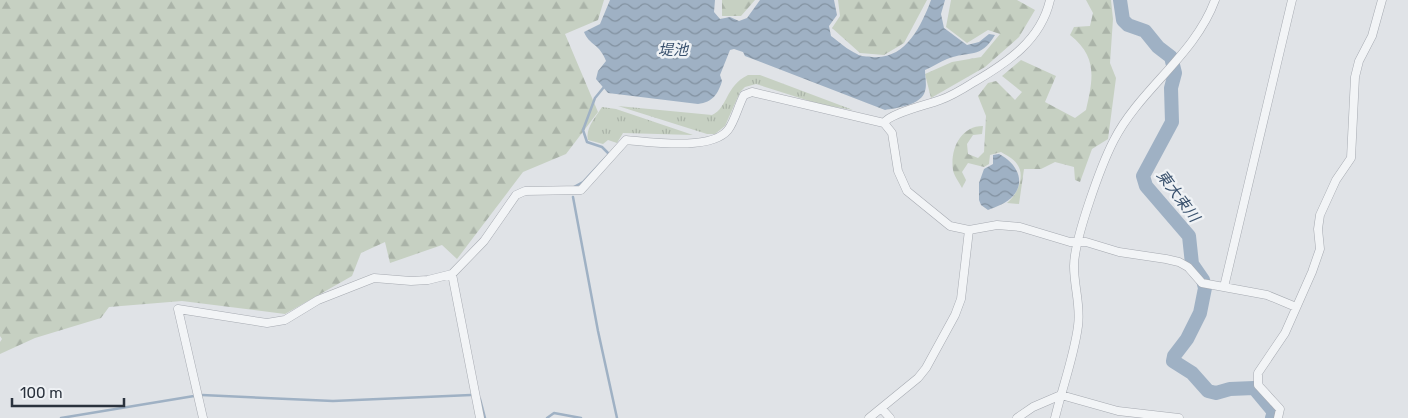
<svg xmlns="http://www.w3.org/2000/svg" width="1408" height="418" font-family="Rubik,'Noto Sans JP',sans-serif">
<style>
.grass{fill:url(#grass-tufts)}
.forest{fill:url(#forest-firs)}
.water{fill:url(#water-waves)}
.lines{fill:none;stroke-linecap:round;stroke-linejoin:round}
.stream{stroke:#9fb1c4;stroke-width:2.5}
.river{stroke:#9fb1c4;stroke-width:14}
.minor-casing{stroke:#a6aab1;stroke-width:9}
.minor{stroke:#f2f4f6;stroke-width:8}
.labels{text-anchor:middle;stroke-width:5;stroke-linejoin:round;paint-order:stroke}
.water-label{font-size:15px;font-style:italic;fill:#39516d;stroke:#eff2f5}
</style>
<defs>
<pattern id="grass-tufts" width="24" height="20" patternUnits="userSpaceOnUse" patternTransform="scale(1.25)"><rect width="24" height="20" fill="#c6d0c2"/><path d="M3 7l-1-3M5 7V3M7 7l1-3M15 17l-1-3M17 17v-4M19 17l1-3" fill="none" stroke="#aab3a8"/></pattern>
<pattern id="forest-firs" width="22" height="20" patternUnits="userSpaceOnUse" patternTransform="scale(1.25)"><rect width="22" height="20" fill="#c6d0c2"/><path d="M5 1l3.5 6h-7zM16 11l3.5 6h-7z" fill="#aab3a8"/></pattern>
<pattern id="water-waves" width="16" height="10" patternUnits="userSpaceOnUse" patternTransform="scale(1.25)"><rect width="16" height="10" fill="#9fb1c4"/><path d="M0 5q4-4 8 0t8 0" fill="none" stroke="#8291a0"/></pattern>
</defs>
<rect width="100%" height="100%" fill="#e0e3e7"/>
<path class="grass" d="M748,75H760L853,110L819,104L756,84L745,87L740,92L725,126L715,134H707L618,106L712,115C728,108 725,86 748,75Z
M602,107L616,109L693,135L623,133L617,143L608,140L603,144L588,140C585,128 596,117 602,107Z"/>
<path class="forest" d="M0,0H604L598,20L565,34L598,112L566,154L523,172L457,259L442,245L390,263L385,242L361,253L352,276L285,314L182,301L109,307L101,318L35,338L0,354V342L2,339L0,336Z
M722,0H755L741,16H722Z
M838,0H927L904,43L884,55L860,53L832,28L840,16Z
M951,0H1017L1035,10L1019,37L985,67L931,98L925,74L952,62L981,57L1000,34L988,30L967,43L946,27Z
M1086,0H1111L1113,19L1110,63L1116,78L1108,139L1092,149L1080,182L1075,180L1074,167L1055,162L1041,169H1024L1019,204L1007,203C1017,195 1026,176 1017,164C1014,159 1006,155 1001,152L990,155L989,164L984,167L968,163L962,172L966,180L962,188C959,182 954,176 953,170C950,150 960,126 983,126L982,134L973,135L967,144L968,154L978,158L984,152L986,116L978,96L988,83L996,81L1015,100L1022,92L1002,76L1021,60L1056,76L1045,102L1075,118L1086,110C1093,79 1098,57 1070,35L1074,27L1090,26L1093,13Z"/>
<path class="water" d="M610,0H715L714,12L720,19L730,17L739,21L747,18L760,0H834L837,15L829,26L831,36C839,42 848,50 857,54C861,57 867,56 872,57C905,60 921,27 931,0H945L941,14L944,28L967,45L979,42L989,34L995,35C980,60 970,50 947,59C940,62 932,67 925,70C925,76 927,85 925,91C922,105 896,108 885,110L745,56L743,52L734,49L730,50L720,75L722,81C718,94 713,102 698,104L608,93L596,79L598,71L606,61C600,44 589,45 584,32L600,24Z
M999,154C1015,162 1027,180 1013,196C1007,203 996,207 988,210L981,205L979,200V183L984,169L993,164V155Z"/>
<g class="lines">
<path class="stream" d="M572,188L583,182L609,154L602,147L587,142L583,130L595,98L604,87
M573,197L598,331L617,418
M202,395L333,401L471,395
M480,399L485,418
M61,418L194,396
M547,418L554,413L581,418"/>
<path class="river" d="M1120,0L1123,20L1128,25L1145,31L1158,47L1171,57L1175,73L1171,88L1172,122L1143,176L1146,186L1189,236L1192,264L1203,280L1205,288L1200,313L1187,339L1174,356L1173,361L1192,373L1208,391L1216,393L1230,389L1254,388L1274,412L1272,418"/>
<defs>
<path id="minor" d="M884,123C890,113 927,105 940,100C952,96 963,89 974,82C1007,63 1041,40 1050,0
M452,274L480,418
M1224,287L1292,0
M882,409L890,418
M203,418L178,309L267,323L285,320L318,300L374,278L411,281L428,280L452,274L484,241L516,195L525,191L581,190L626,140C651,142 711,151 728,130C735,121 738,106 744,95L752,92L884,123L892,133L898,171L907,191L950,226L969,230L997,225L1020,227L1070,242H1086L1119,252L1166,259L1179,262L1188,267L1202,283L1267,295L1296,307
M869,418L918,378L926,368L955,315L961,299L969,230
M1017,418L1033,407L1061,395L1118,411L1179,418
M1055,418C1062,388 1074,357 1078,326C1081,306 1074,287 1074,266C1074,240 1101,165 1114,140C1140,89 1195,55 1215,0
M1278,418L1280,409L1258,385V373L1285,333L1312,272L1320,249L1318,229L1320,215L1336,180L1351,158L1355,77L1359,61L1372,36L1382,0"/>
</defs>
<use href="#minor" class="minor-casing"/>
<use href="#minor" class="minor"/>
</g>
<g class="labels">
<g class="water-label">
<text x="673" y="55">堤池</text>
<text transform="translate(1178 196) rotate(53)" y="5">東大束川</text>
</g>
</g>
<path d="M12 398v8h112v-8" fill="none" stroke="#2a323d" stroke-width="2.5"/>
<text x="20" y="398" font-size="15" fill="#2a323d" stroke="#eff2f5" stroke-width="4" paint-order="stroke">100 m</text>
</svg>
